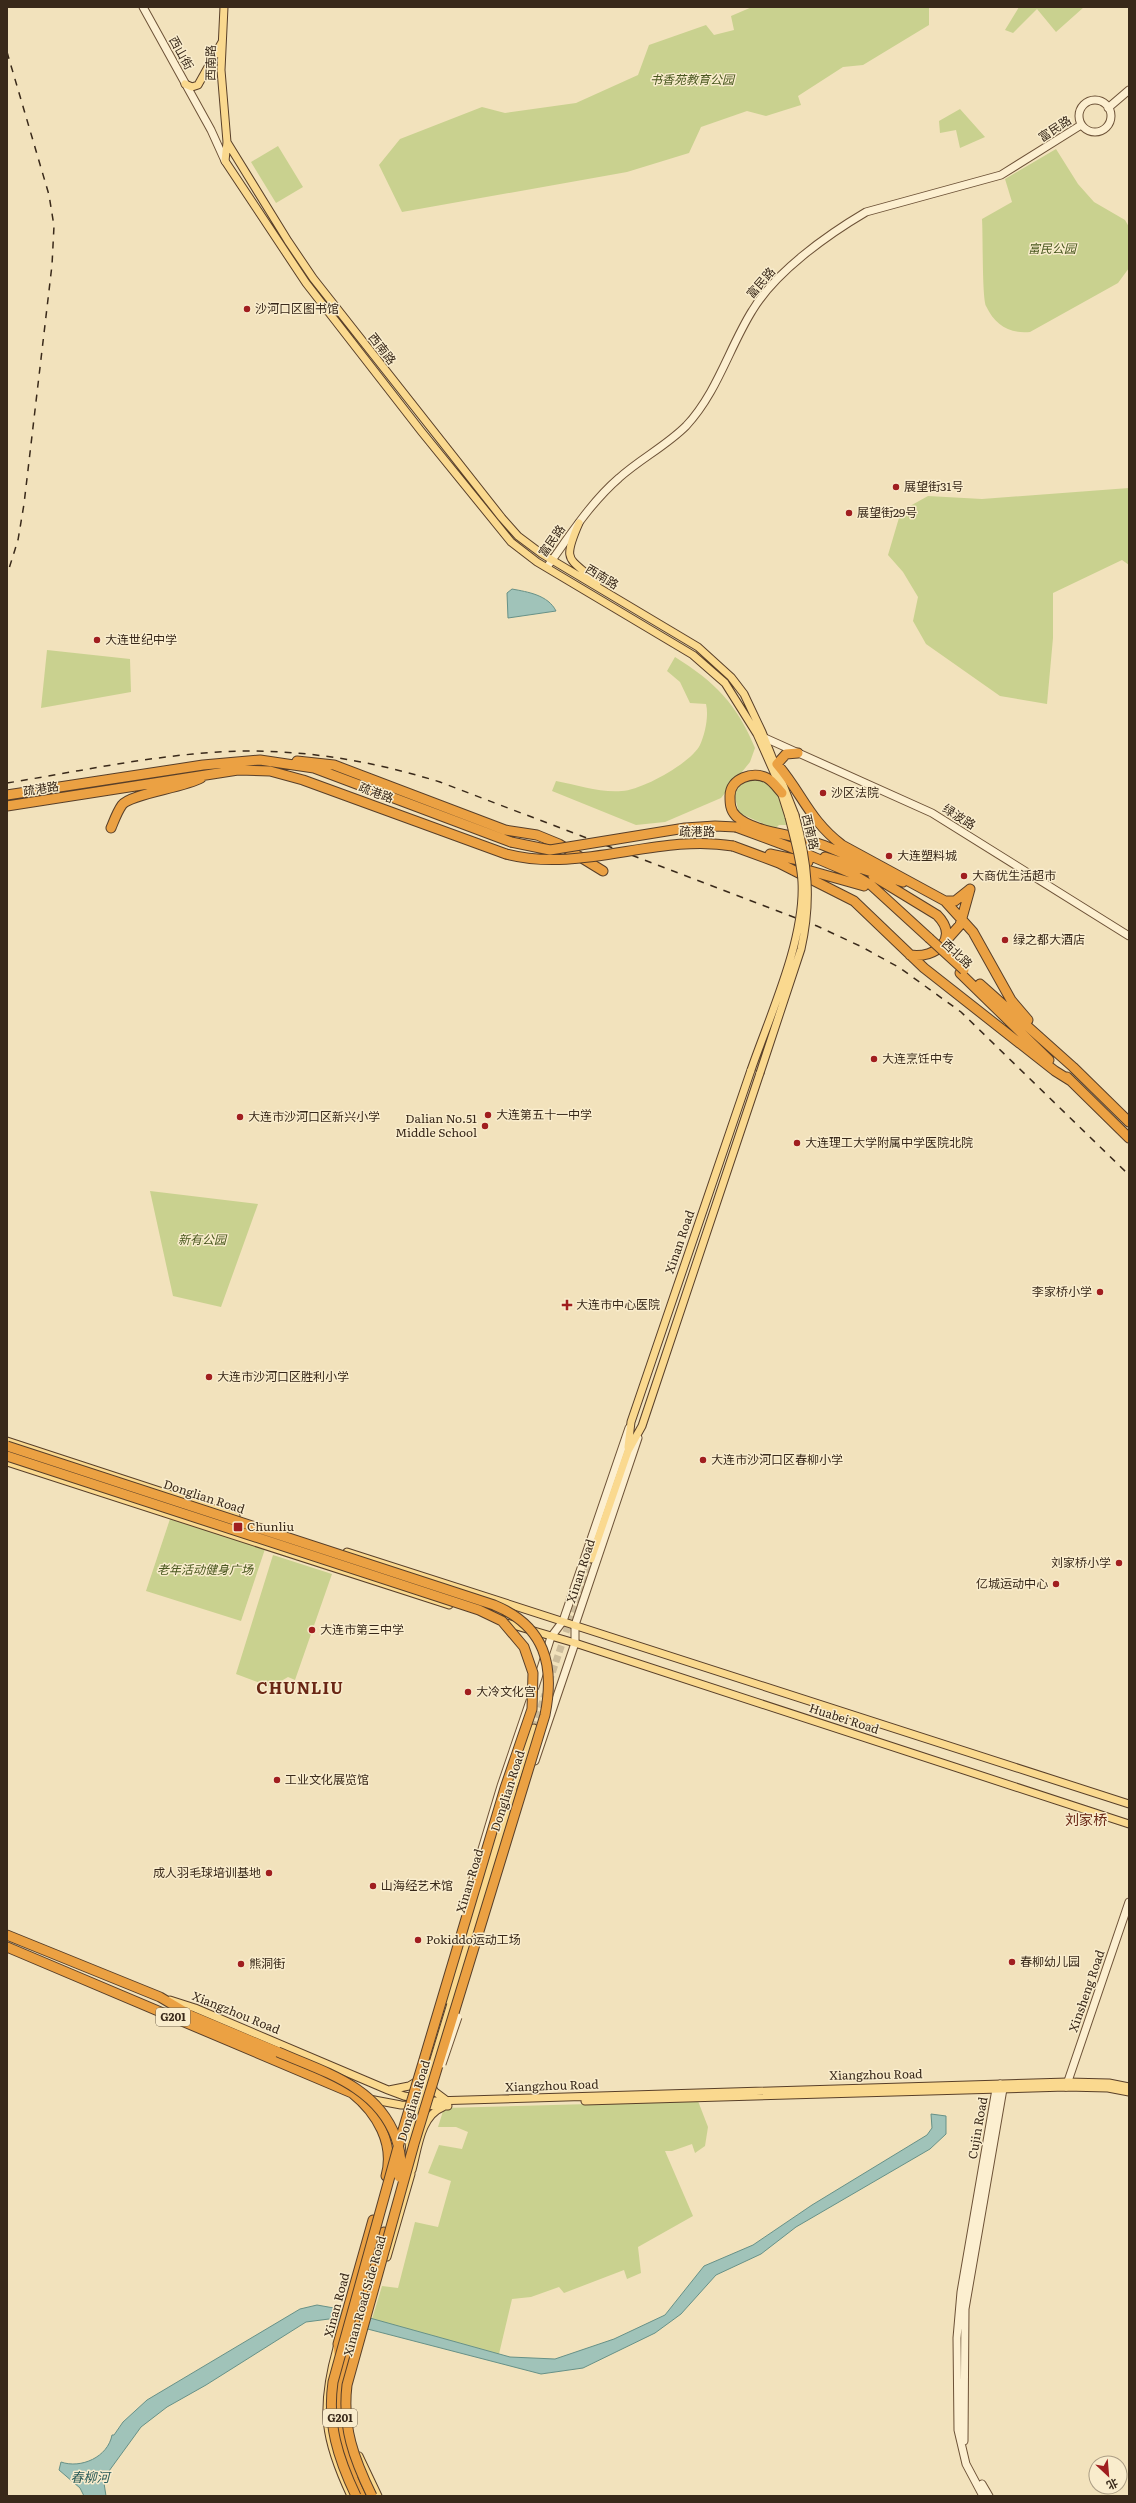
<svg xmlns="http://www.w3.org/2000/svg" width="1136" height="2503" font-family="Literata,'Noto Sans SC',serif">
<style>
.green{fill:#c9d18f}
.water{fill:#a0c3b9;stroke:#679187}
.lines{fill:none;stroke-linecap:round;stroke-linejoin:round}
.primary-tunnel{stroke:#cdbd9c;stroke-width:7;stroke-dasharray:7 3.5;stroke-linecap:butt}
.secondary-casing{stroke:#6d5237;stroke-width:9}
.primary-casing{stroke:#583f29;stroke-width:9}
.highway-casing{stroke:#583f29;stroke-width:11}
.secondary{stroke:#fcefd0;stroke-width:7}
.primary{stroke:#fad98f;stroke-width:7}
.highway{stroke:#eba143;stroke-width:9}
.rail{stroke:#39291a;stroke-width:1.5;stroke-dasharray:7 7;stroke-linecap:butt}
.secondary-bridge-casing{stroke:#6d5237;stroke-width:9;stroke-linecap:butt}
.primary-bridge-casing{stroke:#583f29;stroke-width:9;stroke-linecap:butt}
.highway-bridge-casing{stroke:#583f29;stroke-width:11;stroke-linecap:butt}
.secondary-bridge{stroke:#fcefd0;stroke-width:7}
.primary-bridge{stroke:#fad98f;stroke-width:7}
.highway-bridge{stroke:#eba143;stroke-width:9}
.poi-dot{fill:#a01e1f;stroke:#f9eccc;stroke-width:1.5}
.labels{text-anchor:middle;stroke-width:3;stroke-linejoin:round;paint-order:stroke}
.shield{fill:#f9eccc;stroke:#73644f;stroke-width:1}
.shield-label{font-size:11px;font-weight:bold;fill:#39291a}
.street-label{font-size:12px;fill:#39291a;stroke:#f9eccc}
.park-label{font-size:12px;font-style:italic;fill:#49571f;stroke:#f9eccc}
.poi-label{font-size:12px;fill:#39291a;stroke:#f9eccc;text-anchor:start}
.water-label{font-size:13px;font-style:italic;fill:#285a57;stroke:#f9eccc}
.quarter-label{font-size:14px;fill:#6a2715;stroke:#f9eccc}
.district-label{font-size:16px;font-weight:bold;letter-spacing:1px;fill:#6a2715;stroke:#f9eccc}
</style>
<rect width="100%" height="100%" fill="#f2e2bc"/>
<path class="green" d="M752,7H929V25L863,65L843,67L798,96L801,105L766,116L747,111L701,127L689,153L627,172L402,212L379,165L400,139L482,107L505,113L576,103L638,75L649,45L706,25L714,35L734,30L731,16Z
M1019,7H1084L1056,32L1037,9L1013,33L1005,30Z
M960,109L985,137L960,148L956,130L940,133L939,121Z
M278,146L303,187L276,203L251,162Z
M1056,149L1078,184L1094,202L1125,220L1129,227V268L1118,283L1030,332C1009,334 995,325 986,306C982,298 983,233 982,219L1012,202L1005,179Z
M1129,488V565L1122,560L1053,593V638L1047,704L1000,696L926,644L913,621L918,597L903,572L888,555L901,511L928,496L982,499Z
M47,650L130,659L131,692L41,708Z
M675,657C715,682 737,704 755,748L750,762L721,798L665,822L636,825L552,791L556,781C577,785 601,793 622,791C642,790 691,763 700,745C705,734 709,716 706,704L690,703L680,682L667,671Z
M753,778L771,784L779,798L788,825H779L775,829L739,813L734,794L745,780Z
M150,1191L258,1204L221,1307L173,1296Z
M170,1519L265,1549L241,1621L146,1591Z
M273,1555L332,1574L295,1680L288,1677L271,1687L236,1674Z
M698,2101L708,2127L705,2146L695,2153L692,2144L672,2151H665L693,2216L638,2247L641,2273L627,2279L624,2270L564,2293L559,2287L531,2297L512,2299L499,2354L372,2319L382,2286L398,2288L415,2222L438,2227L451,2181L428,2173L439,2145L462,2149L468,2132L456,2127H438L444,2108Z"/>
<path class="water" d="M512,589C528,592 548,595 556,611L508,618L507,593Z
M931,2114L946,2116V2134L930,2149L796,2227L761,2254L716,2275L681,2314L655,2333L583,2368L541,2374L329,2319L306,2322L206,2385L167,2407L141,2427L109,2471L104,2483L106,2496H84L80,2488L59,2470L61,2462C81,2469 108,2457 112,2435H114L123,2422L147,2400L300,2309L317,2305L334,2308L510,2357L555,2359L614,2339L665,2315L704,2266L753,2245L812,2205L927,2135L932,2128Z"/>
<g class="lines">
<path class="primary-tunnel" d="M549,1682L591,1559
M534,1728L545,1694"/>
<defs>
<path id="secondary" d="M143,7L211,130L225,161
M1079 116a16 16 0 1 1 32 0a16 16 0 1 1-32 0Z
M1108,108L1129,90
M547,567C569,537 590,503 619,478C640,459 666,446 686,426C717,393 729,348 752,311C775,272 827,235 866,212L1001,175L1081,125
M765,738L932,813L1129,936
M535,1687L551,1637L563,1621L629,1428
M535,1761L575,1643V1625L638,1438
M470,1889L501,1786L531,1698
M1066,2087L1129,1902
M964,2441L965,2309L1003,2089L1000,2084
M982,2484L989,2496
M983,2496L966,2464L958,2430L957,2338L961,2292L996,2089L999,2086"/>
<path id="primary" d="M224,7L221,70L227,142L225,161L306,283L421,431L511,542L537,562L693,655L725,683L757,734L777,779L789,817
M185,84L192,87L198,85L222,42
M227,142L288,241L313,278L502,518L518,536L542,554L698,647L731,677L744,694L762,732L795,815
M579,523C561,564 570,557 597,583
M7,1441L236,1516
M628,1447L631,1422L751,1070
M7,1462L449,1605
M347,1552L1129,1804
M591,1559L628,1451L642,1426L760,1073
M503,1622L575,1643L1129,1824
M511,1794L534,1728
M170,2000L195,2008L388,2090L404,2096L433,2101L1068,2082L1109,2083L1129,2087
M447,2000L505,1809
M431,2083L434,2091L446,2100
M389,2090L409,2086L419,2080
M369,2099L401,2105L448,2106
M585,2101L1066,2087L1108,2088L1129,2092
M410,2153L409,2142L507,1819L513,1790
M412,2170C418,2149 420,2116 443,2107
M387,2257L411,2174L410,2163
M337,2348C320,2409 324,2439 351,2496
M359,2456L378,2496"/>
<path id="highway" d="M798,753L786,754L777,764C802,793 809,820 842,845L945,901H955L970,889
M297,761L334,765L505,830L537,835L559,844L603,871
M782,793C778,789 773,781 767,778C753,771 730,778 730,796C730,803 730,810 736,816C752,832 792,834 814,842C836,849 857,860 878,870
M7,795L203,765L260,760L314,768L511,842
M7,806L238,770L270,771L303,780L506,854
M736,827L790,847L851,873L871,885L929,938
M111,828C114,821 117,812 122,805C130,794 183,788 201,778
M733,846L779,863L854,901L924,968L1055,1071L1071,1081
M770,854L808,862
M825,857L903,882
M800,868L864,886
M873,876L937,915C960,938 936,959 910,955
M945,901L973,932L1011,1000L1028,1020
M944,943L960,925L970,889
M960,973L1049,1060
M980,984L1073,1067L1129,1122
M1067,1077L1129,1138
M7,1935L160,1997L192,2016L278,2052
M7,1947L352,2093C377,2113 395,2144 386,2176
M344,2378L384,2232
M341,2400L342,2435L356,2473
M336,2407L341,2370L338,2344L373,2220
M348,2468L361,2496"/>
</defs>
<use href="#secondary" class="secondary-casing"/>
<use href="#primary" class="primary-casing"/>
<use href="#highway" class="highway-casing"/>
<use href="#secondary" class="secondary"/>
<use href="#primary" class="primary"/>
<use href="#highway" class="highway"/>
<path class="rail" d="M7,52L49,195L54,226L52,265L24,504L18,540L7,575
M7,783C69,773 130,760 193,754C277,745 360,757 440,782L817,926L862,947L900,968L961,1012L1129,1175"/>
<defs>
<path id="secondary-bridge" d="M463,1912L470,1889
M442,2064L458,2017"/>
<path id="primary-bridge" d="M751,1070C770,1015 805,940 802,882C801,860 794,838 789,817
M760,1073L801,949C812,900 808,863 795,815"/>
<path id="highway-bridge" d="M511,842L550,850L685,828L715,826L736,827
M506,854C582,874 657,833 733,846
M929,938L964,970
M7,1446L494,1605C545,1626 555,1665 545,1715L414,2144L347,2385C342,2427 354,2459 372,2496
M7,1456L479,1610L502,1621L524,1647L533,1673L532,1709L505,1788L400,2140L333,2382C327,2424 338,2458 356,2496
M278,2052C324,2072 377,2086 396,2138C400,2150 403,2164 399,2177"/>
</defs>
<use href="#secondary-bridge" class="secondary-bridge-casing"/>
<use href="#primary-bridge" class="primary-bridge-casing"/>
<use href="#highway-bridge" class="highway-bridge-casing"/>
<use href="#secondary-bridge" class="secondary-bridge"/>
<use href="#primary-bridge" class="primary-bridge"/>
<use href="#highway-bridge" class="highway-bridge"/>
</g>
<g class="poi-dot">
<circle cx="247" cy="309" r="4"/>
<circle cx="896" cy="487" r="4"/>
<circle cx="849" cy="513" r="4"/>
<circle cx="97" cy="640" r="4"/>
<circle cx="823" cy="793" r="4"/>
<circle cx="889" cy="856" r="4"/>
<circle cx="964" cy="876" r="4"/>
<circle cx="1005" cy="940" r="4"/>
<circle cx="874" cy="1059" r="4"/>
<circle cx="488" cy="1115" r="4"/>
<circle cx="240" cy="1117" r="4"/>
<circle cx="485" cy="1126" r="4"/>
<circle cx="797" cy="1143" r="4"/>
<circle cx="1100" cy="1292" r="4"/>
<path d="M565 1299h4v4h4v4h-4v4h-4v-4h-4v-4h4z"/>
<circle cx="209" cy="1377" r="4"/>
<circle cx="703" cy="1460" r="4"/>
<rect x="233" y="1522" width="10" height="10" rx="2"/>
<circle cx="1119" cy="1563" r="4"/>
<circle cx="1056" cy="1584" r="4"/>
<circle cx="312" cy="1630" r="4"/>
<circle cx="468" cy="1692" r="4"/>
<circle cx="277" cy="1780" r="4"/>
<circle cx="269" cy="1873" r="4"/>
<circle cx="373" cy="1886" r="4"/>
<circle cx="418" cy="1940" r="4"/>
<circle cx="1012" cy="1962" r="4"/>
<circle cx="241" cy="1964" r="4"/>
</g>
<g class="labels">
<g class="shield">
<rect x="156" y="2008" width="34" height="18" rx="3"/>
<rect x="323" y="2409" width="34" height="18" rx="3"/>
</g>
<g class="shield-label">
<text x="173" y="2021">G201</text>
<text x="340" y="2422">G201</text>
</g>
<g class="street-label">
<text transform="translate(181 53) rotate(61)" y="4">西山街</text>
<text transform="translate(211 63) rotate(-89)" y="4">西南路</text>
<text transform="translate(1055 129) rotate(-33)" y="4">富民路</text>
<text transform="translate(761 283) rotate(-49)" y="4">富民路</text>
<text transform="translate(382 349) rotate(52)" y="4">西南路</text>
<text transform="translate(552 541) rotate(-55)" y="4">富民路</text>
<text transform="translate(602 577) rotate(31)" y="4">西南路</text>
<text transform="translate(41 789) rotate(-9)" y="4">疏港路</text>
<text transform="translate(376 793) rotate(20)" y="4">疏港路</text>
<text transform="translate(959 817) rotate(32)" y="4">绿波路</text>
<text x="697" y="836">疏港路</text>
<text transform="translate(810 832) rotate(77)" y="4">西南路</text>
<text transform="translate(957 954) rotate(43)" y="4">西北路</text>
<text transform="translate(680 1242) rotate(-71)" y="4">Xinan Road</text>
<text transform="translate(204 1497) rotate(18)" y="4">Donglian Road</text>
<text transform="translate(581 1571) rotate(-72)" y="4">Xinan Road</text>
<text transform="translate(844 1719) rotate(18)" y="4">Huabei Road</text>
<text transform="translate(508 1791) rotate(-72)" y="4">Donglian Road</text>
<text transform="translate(470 1881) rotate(-73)" y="4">Xinan Road</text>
<text transform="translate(1087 1991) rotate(-71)" y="4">Xinsheng Road</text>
<text transform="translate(236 2013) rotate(22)" y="4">Xiangzhou Road</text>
<text transform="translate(876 2075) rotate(-1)" y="4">Xiangzhou Road</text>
<text transform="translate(552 2086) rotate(-2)" y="4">Xiangzhou Road</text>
<text transform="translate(414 2101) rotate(-73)" y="4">Donglian Road</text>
<text transform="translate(978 2128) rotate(-80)" y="4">Cujin Road</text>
<text transform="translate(365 2296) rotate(-74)" y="4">Xinan Road Side Road</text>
<text transform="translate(337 2305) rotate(-75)" y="4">Xinan Road</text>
</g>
<g class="park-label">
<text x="692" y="84">书香苑教育公园</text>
<text x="1052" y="253">富民公园</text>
<text x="202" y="1244">新有公园</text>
<text x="205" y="1574">老年活动健身广场</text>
</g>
<g class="poi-label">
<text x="255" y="313">沙河口区图书馆</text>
<text x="904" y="491">展望街31号</text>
<text x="857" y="517">展望街29号</text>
<text x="105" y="644">大连世纪中学</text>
<text x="831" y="797">沙区法院</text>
<text x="897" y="860">大连塑料城</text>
<text x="972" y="880">大商优生活超市</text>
<text x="1013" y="944">绿之都大酒店</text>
<text x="882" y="1063">大连烹饪中专</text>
<text x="496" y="1119">大连第五十一中学</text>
<text x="248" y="1121">大连市沙河口区新兴小学</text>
<text x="477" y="1123" text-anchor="end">Dalian No.51<tspan x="477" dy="14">Middle School</tspan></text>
<text x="805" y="1147">大连理工大学附属中学医院北院</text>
<text x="1092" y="1296" text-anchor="end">李家桥小学</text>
<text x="576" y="1309">大连市中心医院</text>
<text x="217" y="1381">大连市沙河口区胜利小学</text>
<text x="711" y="1464">大连市沙河口区春柳小学</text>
<text x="247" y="1531">Chunliu</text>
<text x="1111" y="1567" text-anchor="end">刘家桥小学</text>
<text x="1048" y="1588" text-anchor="end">亿城运动中心</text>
<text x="320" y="1634">大连市第三中学</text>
<text x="476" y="1696">大冷文化宫</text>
<text x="285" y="1784">工业文化展览馆</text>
<text x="261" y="1877" text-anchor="end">成人羽毛球培训基地</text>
<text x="381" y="1890">山海经艺术馆</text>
<text x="426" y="1944">Pokiddo运动工场</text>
<text x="1020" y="1966">春柳幼儿园</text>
<text x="249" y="1968">熊洞街</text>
</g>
<g class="water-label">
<text x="90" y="2482">春柳河</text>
</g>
<g class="quarter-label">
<text x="1086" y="1825">刘家桥</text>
</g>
<g class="district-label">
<text x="300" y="1694">CHUNLIU</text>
</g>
</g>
<rect width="1136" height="2503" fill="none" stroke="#39291a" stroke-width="16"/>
<g transform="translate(1108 2475) rotate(154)"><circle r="19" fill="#f9eccc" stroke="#ac9e85"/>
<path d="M0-3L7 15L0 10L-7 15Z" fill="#a01e1f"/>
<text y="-6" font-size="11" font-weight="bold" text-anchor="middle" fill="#39291a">北</text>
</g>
</svg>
